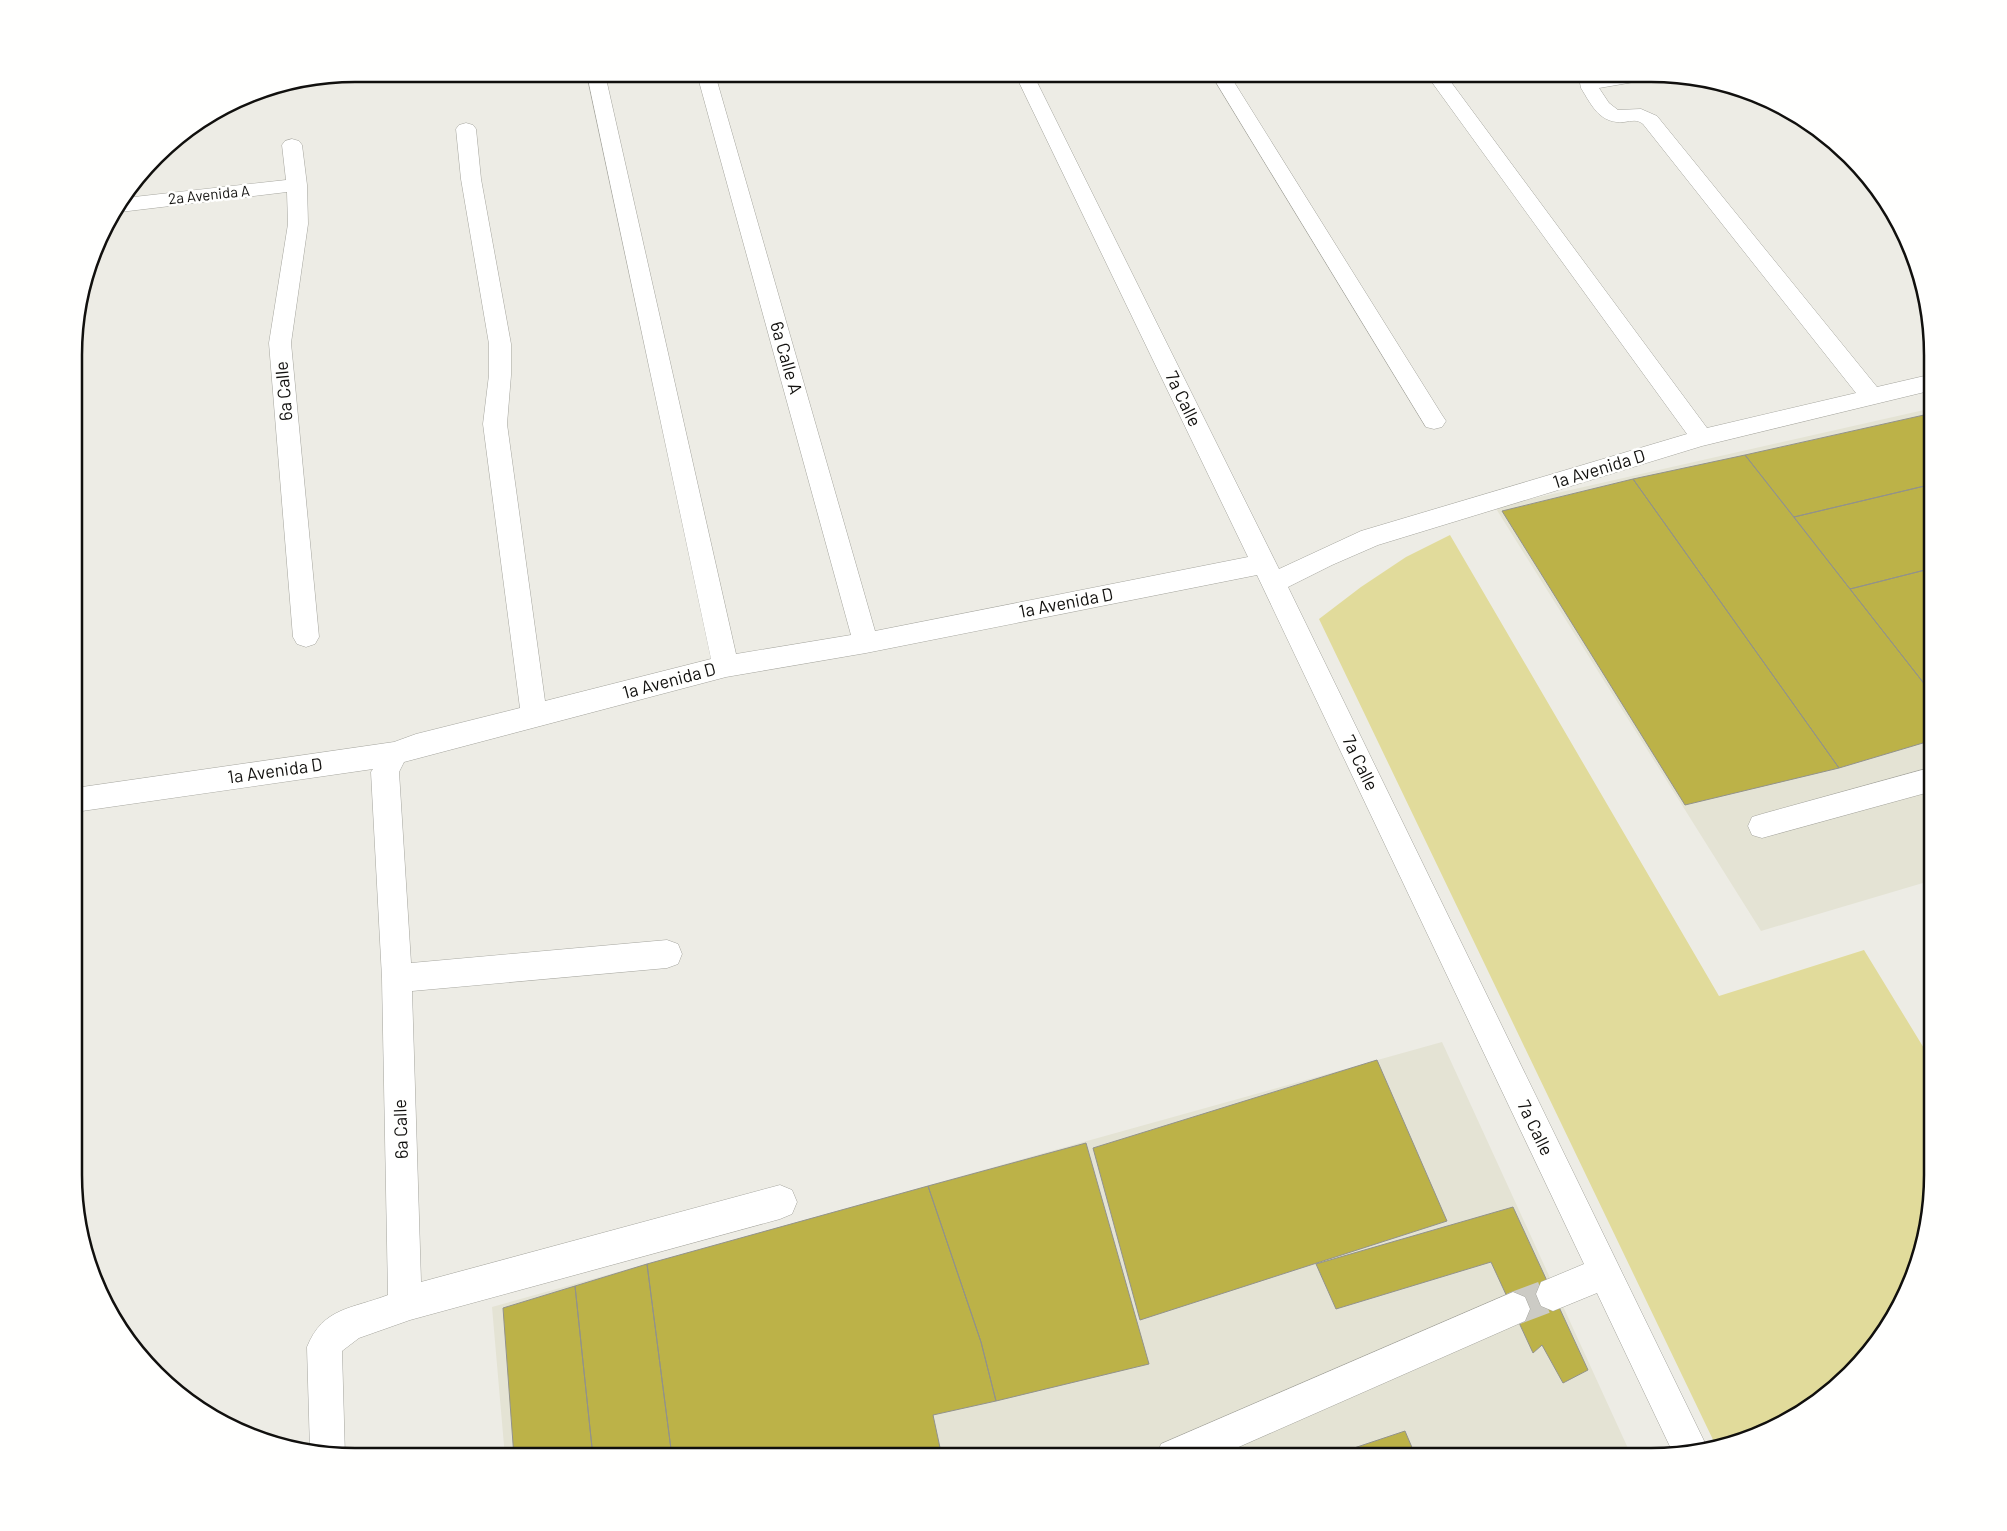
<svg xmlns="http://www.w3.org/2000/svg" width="2007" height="1531" font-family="Barlow,sans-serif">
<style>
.built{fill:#e4e3d4}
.green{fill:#e1db9b}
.building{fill:#bcb248;stroke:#92928b}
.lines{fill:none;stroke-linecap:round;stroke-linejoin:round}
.minor-tunnel{stroke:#cccbc5;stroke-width:33;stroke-dasharray:33 16;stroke-linecap:butt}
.minor-casing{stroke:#a5a59e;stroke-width:1}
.minor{fill:#fff;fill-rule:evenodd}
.labels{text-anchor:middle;stroke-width:5;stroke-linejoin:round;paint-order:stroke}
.far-street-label{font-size:15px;fill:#11100e;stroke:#fffffe}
.street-label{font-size:18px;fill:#11100e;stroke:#fffffe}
.rim{fill:none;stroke:#11100e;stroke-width:2.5}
</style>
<rect width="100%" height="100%" fill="#edece5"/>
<path class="built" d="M1933,408V880L1761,931L1495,507Z
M1442,1042L1632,1457H505L492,1307Z"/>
<path class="green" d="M1450,535L1719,996L1864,950L1933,1063V1194L1912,1283L1863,1361L1776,1428L1717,1448L1319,619L1361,587L1406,557Z"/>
<path class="building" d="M1933,413V484L1794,517L1745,455Z
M1745,455L1933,695V740L1839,768L1633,479Z
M1633,479L1839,768L1685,805L1502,511Z
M1933,484V568L1850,589L1794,517Z
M1933,568V695L1850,589Z
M1377,1060L1447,1221L1140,1320L1093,1148Z
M1086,1143L1149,1364L996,1401L981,1342L928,1186Z
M928,1186L981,1342L996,1401L933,1415L942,1457H672L647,1264Z
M1513,1207L1588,1370L1563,1383L1542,1345L1533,1353L1491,1262L1336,1309L1316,1264Z
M647,1264L672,1457H593L575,1286Z
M575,1286L593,1457H514L503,1308Z
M1405,1431L1416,1457H1327Z"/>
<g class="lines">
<path class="minor-tunnel" d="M1513,1309L1553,1294"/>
<defs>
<path id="minor" d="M587,74H605L736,654L851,635L697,74H715L875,631L1248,557L1015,74H1033L1279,569L1361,531L1687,434L1426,74H1445L1707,428L1856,393L1643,124C1637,119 1632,121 1624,122C1600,124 1592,106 1581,88L1580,83L1582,79L1618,74H1645L1639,81L1634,82L1599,88L1609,103L1618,110L1641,109L1657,116L1877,387L1933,374V390L1702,446L1378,545L1332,565L1288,587L1709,1451L1674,1455L1597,1293L1553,1311L1541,1306L1536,1294L1541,1282L1584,1264L1257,575L866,653L726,677L404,762L399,772L411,963L667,940L678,944L682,954L678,964L667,968L412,991L421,1282L780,1185L792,1190L797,1202L792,1214L780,1219L410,1320L359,1338L342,1351L345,1457L310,1450L307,1347C323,1307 352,1309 388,1295L382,978L371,772L373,769L75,812V788L394,742L416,734L520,708L483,424L489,375V344L461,179L456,129L459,125L466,123L473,125L476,129L481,179L511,344V375L507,424L545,701L711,659Z
M1211,74H1229L1442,415L1446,421L1442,427L1434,429L1426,427Z
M292,139L299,141L302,145L307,185L308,224L291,343L319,637L315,644L306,647L297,644L293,637L269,343L288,224L287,192L120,212L115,210L125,198L286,180L282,145L285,141Z
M1933,767V791L1762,838L1752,835L1748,826L1752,817L1762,814Z
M1513,1292L1525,1297L1530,1309L1525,1321L1216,1457H1156L1161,1444Z"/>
</defs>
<use href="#minor" class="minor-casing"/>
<use href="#minor" class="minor"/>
</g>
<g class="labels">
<g class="far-street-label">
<text transform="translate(209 195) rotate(-6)" y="5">2a Avenida A</text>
</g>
<g class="street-label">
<text transform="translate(786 358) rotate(74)" y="6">6a Calle A</text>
<text transform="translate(284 391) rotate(-95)" y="6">6a Calle</text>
<text transform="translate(1183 399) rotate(64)" y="6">7a Calle</text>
<text transform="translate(1599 469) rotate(-17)" y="6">1a Avenida D</text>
<text transform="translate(1066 603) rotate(-11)" y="6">1a Avenida D</text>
<text transform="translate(669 681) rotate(-15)" y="6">1a Avenida D</text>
<text transform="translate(1360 763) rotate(64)" y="6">7a Calle</text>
<text transform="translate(275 771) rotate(-8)" y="6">1a Avenida D</text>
<text transform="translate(1535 1128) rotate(64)" y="6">7a Calle</text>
<text transform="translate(401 1129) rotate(-92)" y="6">6a Calle</text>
</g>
</g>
<path d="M0 0H2007V1531H0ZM355 82H1651A273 273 0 0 1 1924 355V1175A273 273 0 0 1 1651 1448H355A273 273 0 0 1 82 1175V355A273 273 0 0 1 355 82Z" fill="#fffffe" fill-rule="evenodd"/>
<path class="rim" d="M355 82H1651A273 273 0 0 1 1924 355V1175A273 273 0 0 1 1651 1448H355A273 273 0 0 1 82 1175V355A273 273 0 0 1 355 82Z"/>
</svg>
